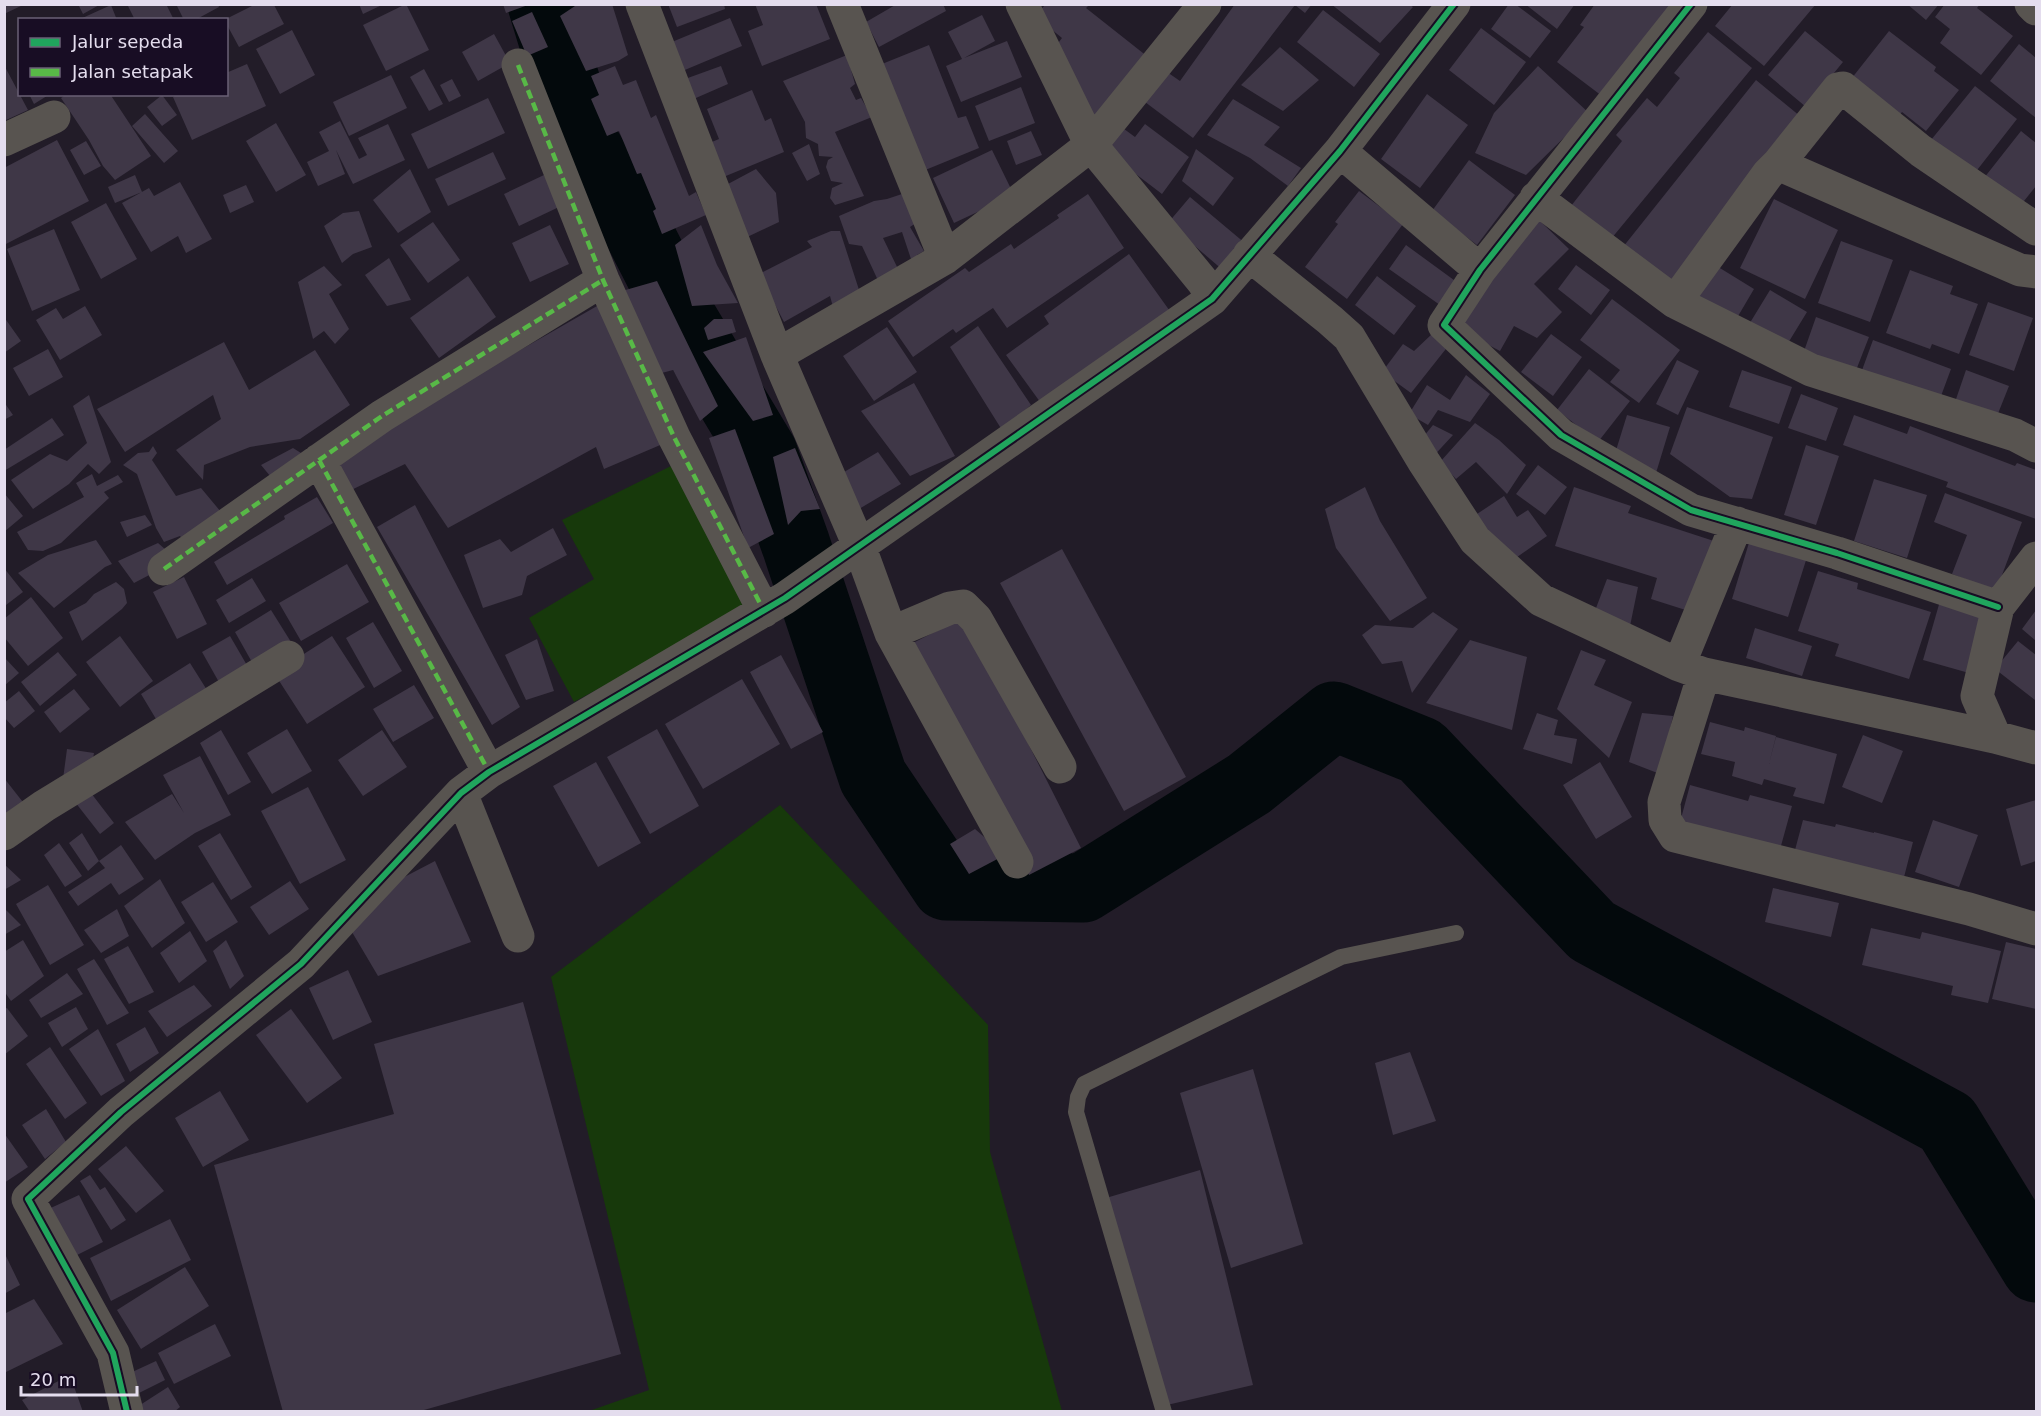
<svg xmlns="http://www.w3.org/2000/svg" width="2041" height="1416" font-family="'DejaVu Sans',sans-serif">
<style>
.green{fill:#17390b}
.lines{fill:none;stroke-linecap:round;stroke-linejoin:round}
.river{stroke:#03090c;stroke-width:69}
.building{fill:#3f3747}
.service{stroke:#585450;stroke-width:16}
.minor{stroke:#585450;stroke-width:33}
.quiet{stroke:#58b947;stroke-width:4.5;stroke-dasharray:9 4.5;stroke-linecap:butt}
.cycleway-casing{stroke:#180d24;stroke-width:10}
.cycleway{stroke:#20a55d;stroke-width:6}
</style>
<rect width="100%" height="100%" fill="#221c28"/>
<path class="green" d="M671,466L749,607L574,702L529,618L594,579L562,520Z
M780,805L988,1025L990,1152L1062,1411H589L649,1390L551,977Z"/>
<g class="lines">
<path class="river" d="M542,4L584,142L638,231L684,321L763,453L796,545L873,777L946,886L1083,888L1249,784L1334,716L1421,751L1592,931L1947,1123L2036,1268"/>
</g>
<path class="building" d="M4,4H25L4,14Z
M78,4H101L83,14Z
M127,4H166L174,20H135Z
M176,4H218L219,7L195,20H184Z
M359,4H384L363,14Z
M406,4L429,50L386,71L363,25Z
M503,4H528V5L506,13Z
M578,4H612L628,55L618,61L586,71L560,16Z
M668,4H724L725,9L677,27Z
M755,4H809L810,6L816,4L830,39L762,66L748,31L763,25Z
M897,4H943L946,11L879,47L866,22Z
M1235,4H1312L1305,13L1295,5L1193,138L1145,102L1167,72L1180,81Z
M1331,4H1409L1413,7L1380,43Z
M1509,4H1515L1551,31L1530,58L1491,29Z
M1525,4H1575L1557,29Z
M1595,4H1671L1602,96L1557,62L1584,27L1580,25Z
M1733,4H1816L1764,66L1715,26Z
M1907,4H1939L1926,20Z
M1945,4H1980L1977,8L2013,36L1981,75L1940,43L1950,29L1935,17Z
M111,5L117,20H78Z
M254,5H274L284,24L239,47L226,23V19Z
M1045,5H1089L1086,8L1148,57L1094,125L1055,47L1062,38L1035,16Z
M1323,10L1380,54L1354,87L1297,42Z
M532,12L548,47L527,56L512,21Z
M982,15L995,41L964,58L1007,41L1022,77L961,102L946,66L962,59L948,32Z
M730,18L742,46L680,72L667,44Z
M1481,28L1526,62L1494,105L1449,70Z
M292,30L315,75L280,94L256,49Z
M1805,31L1843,62L1806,107L1768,75Z
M1889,31L1936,67L1934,71L1959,90L1926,131L1902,112L1892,124L1844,88Z
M1708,32L1752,68L1611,239L1571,206L1622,141L1616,135L1647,98L1657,107L1680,78L1674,73Z
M494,34L510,63L478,81L462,52Z
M2019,44L2036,58V118L1990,81Z
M929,45L958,118L966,116L979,148L918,173L882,64Z
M1280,47L1319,80L1283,111L1241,85Z
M847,55L855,84L850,88L856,100L861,98L872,117L835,132L864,196L835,205L830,198L832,188L843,183L831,181L826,167L828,160L833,157L819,156L818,144L806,138L805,122L783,81Z
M247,64L266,106L192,140L173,97L179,94H226V73Z
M4,65L28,110L4,121Z
M615,66L623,85L636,80L651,118L656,115L689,196L696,192L706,215L662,234L653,211L656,209L641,173L637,174L619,131L607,136L591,99L599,95L591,76Z
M721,66L728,84L689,101L685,79Z
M1538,66L1589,113L1526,175L1475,153L1494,113Z
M424,69L443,104L429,111L410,77Z
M391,75L407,108L349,136L333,102Z
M452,79L461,96L449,102L440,85Z
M1756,80L1806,121L1670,286L1623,247Z
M1975,86L2017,119L1974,174L1931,140Z
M1021,87L1035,123L989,141L975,106Z
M752,90L765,121L771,118L784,152L721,178L707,144L719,139L707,109Z
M29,94H50L34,104Z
M67,94H110L151,156L115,180L103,166L89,140L61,98Z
M1427,94L1468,125L1420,188L1381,159Z
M162,95L177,115L162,126L147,107Z
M488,98L505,133L428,169L411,134Z
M1233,99L1280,127L1264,145L1301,168L1288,186L1250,158L1207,135Z
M145,114L178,151L164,163L132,126Z
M340,121L359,159L367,155L358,138L388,124L405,160L353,184L336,150L345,174L318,186L307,162L329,151L319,132Z
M276,123L306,175L276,192L246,141Z
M1145,124L1189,157L1162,194L1103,149L1120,126L1135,137Z
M1031,131L1042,155L1016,165L1007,141Z
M2021,131L2036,143V186L2020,206L1984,178Z
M57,140L89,201L4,245V168Z
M86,141L101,166L84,175L70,150Z
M809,144L820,174L807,181L792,153Z
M1196,149L1234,178L1213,206L1182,181Z
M992,150L1014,195L954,223L933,178Z
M493,152L506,179L448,206L435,179Z
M1469,160L1515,195L1477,245L1432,211Z
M410,169L431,212L398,233L373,200Z
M756,169L776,193L779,222L743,239L728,184Z
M135,175L142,192L115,203L108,187Z
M544,175L559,207L519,226L504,194Z
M180,182L212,239L186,253L178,236L151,252L122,203L149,188L154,196Z
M246,185L254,202L230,213L223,195Z
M1359,191L1403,224L1347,299L1305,267L1338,224L1335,222Z
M908,192L922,219L910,227L924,251L917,255L923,268L915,271L902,232L883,238L901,275L882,289L862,246L849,244L839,216L874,201L887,199Z
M1088,194L1124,248L1007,328L993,308L956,333L953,329L913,357L888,321L965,268L969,272L1011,244L1014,249L1059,218L1057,215Z
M1190,197L1246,244L1224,271L1168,223Z
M1774,199L1838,230L1805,299L1740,268Z
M106,203L137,259L101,279L71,222Z
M359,211L372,247L353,254L342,263L324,226L343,213Z
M1539,220L1569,249L1534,284L1562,312L1537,338L1514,326L1500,351L1458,329L1490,271Z
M433,222L460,260L428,283L400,245Z
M550,225L569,264L530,282L512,243Z
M701,225L717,265L738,303L692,306L675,245Z
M54,229L80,290L32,311L7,249Z
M831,231H840L861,296L833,307L830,296L784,322L759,274L812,247L807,241Z
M1841,241L1893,260L1870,322L1818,303Z
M1406,245L1458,283L1440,305L1389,269Z
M1129,254L1172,314L1043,406L1006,355L1049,324L1044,316Z
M389,258L411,300L387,306L365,275Z
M1576,265L1610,290L1591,315L1558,289Z
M1715,265L1754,289L1734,323L1694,299Z
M324,266L342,285L329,294L349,329L335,344L324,331L313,339L298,282Z
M1910,270L1953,286L1950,294L1978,304L1959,354L1932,344L1930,349L1886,333Z
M468,276L496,317L439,358L410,318Z
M1377,276L1416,306L1394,335L1355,305Z
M657,281L718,406L700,421L673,370L658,374L622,291Z
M1770,290L1807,312L1785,348L1748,326Z
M1612,299L1680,350L1639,403L1610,382L1620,370L1580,340Z
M604,302L672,440L604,469L596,447L448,528L405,464L343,494L325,462Z
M1988,302L2033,318L2014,371L1969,355Z
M85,306L102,335L60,360L36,320L56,308L63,319Z
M4,317L21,341L4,353Z
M1816,317L1869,337L1855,373L1803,354Z
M714,319H732L736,332L708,340L704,328Z
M978,326L1031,405L1002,430L950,347Z
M887,327L917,372L874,401L843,356Z
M1432,334L1449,345L1411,393L1382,372L1403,344L1414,351Z
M1551,334L1582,357L1553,396L1521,372Z
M746,337L773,415L753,421L703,352Z
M1873,340L1951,369L1941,396L1861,373Z
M224,342L249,390L315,350L350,405L300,439L250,447L204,465L203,480L176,450L221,419L213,395L125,452L97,409Z
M48,349L63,377L29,396L13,368Z
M1677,360L1699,371L1678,415L1656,404Z
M1589,369L1630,401L1598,442L1557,410Z
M1742,370L1792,387L1779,424L1729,407Z
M1966,370L2009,386L1997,416L1955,402Z
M1466,375L1490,394L1470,422L1438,410L1428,425L1409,414L1427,385L1450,400Z
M914,383L955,456L910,476L861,411Z
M1801,394L1838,408L1826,441L1788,428Z
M89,395L111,462L99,474L88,464L69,484L33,509L11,480L50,454L67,461L87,443L73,406Z
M4,402L13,415L4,420Z
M1687,407L1773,437L1752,499L1730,497L1670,454Z
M1627,415L1670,427L1656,473L1613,460Z
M1854,415L1907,434L1910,426L2015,466L2017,463L2036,470V519L1946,487L1948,482L1843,445Z
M52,418L64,435L4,471V450Z
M1475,423L1499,440L1526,465L1507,494L1476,462L1456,479L1440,462Z
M1433,425L1453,435L1429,461L1415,447Z
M735,429L774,534L748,548L709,438Z
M1806,445L1839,456L1816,525L1784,515Z
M153,446L157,453L152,460L176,496L201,488L226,518L188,547L180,536L164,542L156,528L137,474L123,465L138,453L149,452Z
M293,448L309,458L280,488L261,465Z
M795,448L820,509L801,511L788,525L773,457Z
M878,452L901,484L859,509L839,475Z
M1538,465L1567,487L1545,515L1516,494Z
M92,474L97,486L118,475L123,482L104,492L109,498L61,543L43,551L28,550L17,532L84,497L76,483Z
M1874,479L1927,495L1907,558L1854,541Z
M1365,487L1380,521L1427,598L1390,621L1336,548L1325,509Z
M1574,487L1631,506L1628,513L1717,542L1695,613L1651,599L1657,578L1555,546Z
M4,493L23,516L4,532Z
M1945,493L2022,522L1996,591L1952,574L1967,535L1934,522Z
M1504,496L1517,517L1528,510L1547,536L1510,562L1474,516Z
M317,497L333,523L227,585L214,562L285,519L284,516Z
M415,505L520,707L492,725L377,527Z
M145,515L152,525L127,537L120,522Z
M553,528L567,555L527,576L522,595L483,608L464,555L500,539L511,552Z
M1751,536L1808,554L1788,617L1732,599Z
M96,540L112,564L105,567L54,608L18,573L48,555Z
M158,543L166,550L157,571L134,583L118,561Z
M1062,549L1186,777L1124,811L1000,583Z
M347,564L369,602L301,641L279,603Z
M4,568L23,592L6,605L4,604Z
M1818,571L1858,583L1857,589L1931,612L1909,679L1835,656L1839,644L1798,631Z
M184,577L207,624L177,639L153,592Z
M252,578L266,601L229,623L216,600Z
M1607,579L1638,587L1629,631L1593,616Z
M116,582L124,589L127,603L122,609L82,641L69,612L86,603L94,594Z
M31,597L63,638L28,666L4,637V619Z
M1940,601L1987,614L1969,673L1923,660Z
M271,610L291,642L253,664L235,632Z
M2036,610V641L2022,629Z
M1433,612L1458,629L1412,693L1402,661L1382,664L1362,635L1375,625L1413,628Z
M964,617L1081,848L1029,875L911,644Z
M373,622L402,671L374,688L346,638Z
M1755,628L1812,646L1802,676L1746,658Z
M120,636L153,681L120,707L86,662Z
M230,636L248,667L220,684L202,652Z
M332,636L365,687L307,724L274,673Z
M537,639L554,691L526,700L505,655Z
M1470,640L1527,657L1512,730L1426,703Z
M2018,641L2036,655L2035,700L1995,669Z
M1581,650L1606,660L1594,685L1632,702L1609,758L1557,709Z
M58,652L77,675L40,706L21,682Z
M781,655L823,732L791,749L750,672Z
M4,657L19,673L4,686Z
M190,663L212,698L162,729L141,694Z
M742,679L780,744L703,789L665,724Z
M414,685L434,718L393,742L373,709Z
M74,689L90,709L60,733L44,712Z
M19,691L35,711L14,728L4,717V703Z
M1537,713L1558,720L1554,735L1577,739L1572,764L1523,749Z
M1642,713L1673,716L1660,774L1629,762Z
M1710,722L1744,731L1745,727L1776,736L1769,764L1776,737L1837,754L1824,804L1793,796L1796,788L1764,779L1762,785L1732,776L1735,762L1701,754Z
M287,729L312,771L272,794L247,753Z
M657,729L699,806L650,834L607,757Z
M221,730L251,782L228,795L200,743Z
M382,730L407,767L363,796L338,760Z
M1863,735L1903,751L1882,803L1842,787Z
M67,749L94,753L91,770L63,779Z
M200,756L231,815L195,833L155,860L125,822L172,794L184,813L163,775Z
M596,762L641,843L598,867L553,786Z
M1600,762L1632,817L1596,839L1563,785Z
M4,778L26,806L4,823Z
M1690,785L1748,801L1750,795L1792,806L1779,853L1679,826Z
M308,787L346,860L300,884L261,811Z
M91,793L114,823L100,834L75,802Z
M2036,800V861L2021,866L2006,809Z
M1803,820L1835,827L1836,824L1874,833V832L1913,842L1902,885L1795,850Z
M1933,820L1978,835L1959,887L1915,872Z
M975,829L1005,855L969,874L950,844Z
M82,833L99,861L88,871L69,843Z
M220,833L252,887L231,900L198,846Z
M59,843L82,876L65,887L44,855Z
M121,845L144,879L119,895L111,883L78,906L68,892L105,868L99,861Z
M435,861L471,942L378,976L349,927L389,885Z
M4,864L21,880L4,890Z
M160,879L185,923L152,948L124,906Z
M290,881L309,909L269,935L250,907Z
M213,882L238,922L206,942L181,902Z
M48,885L84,945L50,965L16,904Z
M1773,888L1839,903L1831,937L1765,922Z
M4,908L21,925L4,935Z
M117,909L129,936L101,953L84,930Z
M1871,928L1920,939L1922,932L2001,951L1988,1003L1951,995L1953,986L1862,965Z
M190,931L207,961L179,983L160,953Z
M23,940L44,976L11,1001L4,991V952Z
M226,940L244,976L230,989L213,951Z
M2006,942L2036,949V1009L1992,999Z
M128,946L154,992L129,1004L104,959Z
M94,959L129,1013L107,1025L77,969Z
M348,970L372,1022L333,1040L309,988Z
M67,973L83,994L41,1018L29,1000Z
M194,985L212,1006L167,1037L148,1011Z
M523,1002L621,1354L417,1412H283L214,1165L394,1114L374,1044Z
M76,1007L88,1029L62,1047L48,1023Z
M7,1008L28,1036L4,1055V1009Z
M291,1009L342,1078L307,1103L256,1035Z
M145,1027L159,1053L130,1072L116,1044Z
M98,1029L125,1081L101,1096L69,1049Z
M50,1047L87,1103L65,1119L26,1064Z
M1410,1052L1436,1121L1393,1135L1375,1063Z
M1253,1069L1303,1244L1231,1268L1180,1093Z
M220,1091L249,1140L203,1167L175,1118Z
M46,1109L66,1142L45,1159L22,1125Z
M4,1133L28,1167L4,1183Z
M126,1146L164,1191L136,1213L98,1169Z
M1200,1170L1253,1385L1167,1405L1106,1198Z
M90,1175L100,1190L105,1187L126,1220L111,1230L80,1181Z
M79,1195L103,1242L67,1260L42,1212Z
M170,1219L191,1260L111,1301L90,1258Z
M4,1252L20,1285L4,1294Z
M185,1267L209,1306L141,1349L117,1310Z
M34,1299L63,1344L4,1373V1314Z
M215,1324L231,1356L174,1384L158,1353Z
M156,1361L165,1380L139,1393L130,1373Z
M70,1375L83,1412H30L22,1400Z
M168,1387L180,1407L174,1412H139L137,1407Z"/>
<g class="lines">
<path class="service" d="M1164,1412L1076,1112L1078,1097L1084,1084L1341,957L1456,933"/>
<path class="minor" d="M642,4L777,355
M842,4L945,258
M1022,4L1091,145L1204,283L1212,299
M1691,4L1480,270L1444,325L1561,435L1691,510L1837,553L1998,607
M2031,4L2036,9
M518,65L603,280L674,437L764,611
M4,140L54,117
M1340,151L1480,270
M1778,164L1838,89L1843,88L1921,151L2036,229
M1536,198L1675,302L1811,370L2015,435L2036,446
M1249,255L1330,320L1349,337L1424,462L1475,540L1541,600L1679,665L1704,674L1995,737L2036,748
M1675,302L1768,174L1778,164L2020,270L2036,272
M319,460L489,772
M164,569L382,416L603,280
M891,633L950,608L963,606L976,619L1060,767
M1679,665L1737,523
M1704,674L1664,802L1665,820L1675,836L1969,909L2036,929
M1995,737L1977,696L1998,607L2036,558
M461,793L518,936
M4,834L44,806L288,657
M1017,862L891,633L860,548L777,355L945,258L1091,145L1205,4
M127,1412L113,1353L28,1199L121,1112L301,964L461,793L489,772L785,598L1212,299L1340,151L1454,4"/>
<path class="quiet" d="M518,65L603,280L674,437L764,611
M319,460L489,772
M164,569L382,416L603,280"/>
<defs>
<path id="cycleway" d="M1691,4L1480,270L1444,325L1561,435L1691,510L1837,553L1998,607
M127,1412L113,1353L28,1199L121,1112L301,964L461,793L489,772L785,598L1212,299L1340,151L1454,4"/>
</defs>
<use href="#cycleway" class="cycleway-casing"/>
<use href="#cycleway" class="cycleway"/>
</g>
<rect width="2041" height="1416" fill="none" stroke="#e4ddee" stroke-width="12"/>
<rect x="18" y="18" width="210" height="78" fill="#180d24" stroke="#6a6075" stroke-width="1.5"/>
<rect x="30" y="38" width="30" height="9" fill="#20a55d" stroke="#6a6075" stroke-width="1.5"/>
<text x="72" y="48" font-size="18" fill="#e4ddee">Jalur sepeda</text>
<rect x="30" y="68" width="30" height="9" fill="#58b947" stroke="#6a6075" stroke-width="1.5"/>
<text x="72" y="78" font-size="18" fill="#e4ddee">Jalan setapak</text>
<path d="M21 1386v9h116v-9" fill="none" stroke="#e4ddee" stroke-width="3"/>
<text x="30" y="1386" font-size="18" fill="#e4ddee" stroke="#180d24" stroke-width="4.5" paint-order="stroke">20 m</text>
</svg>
